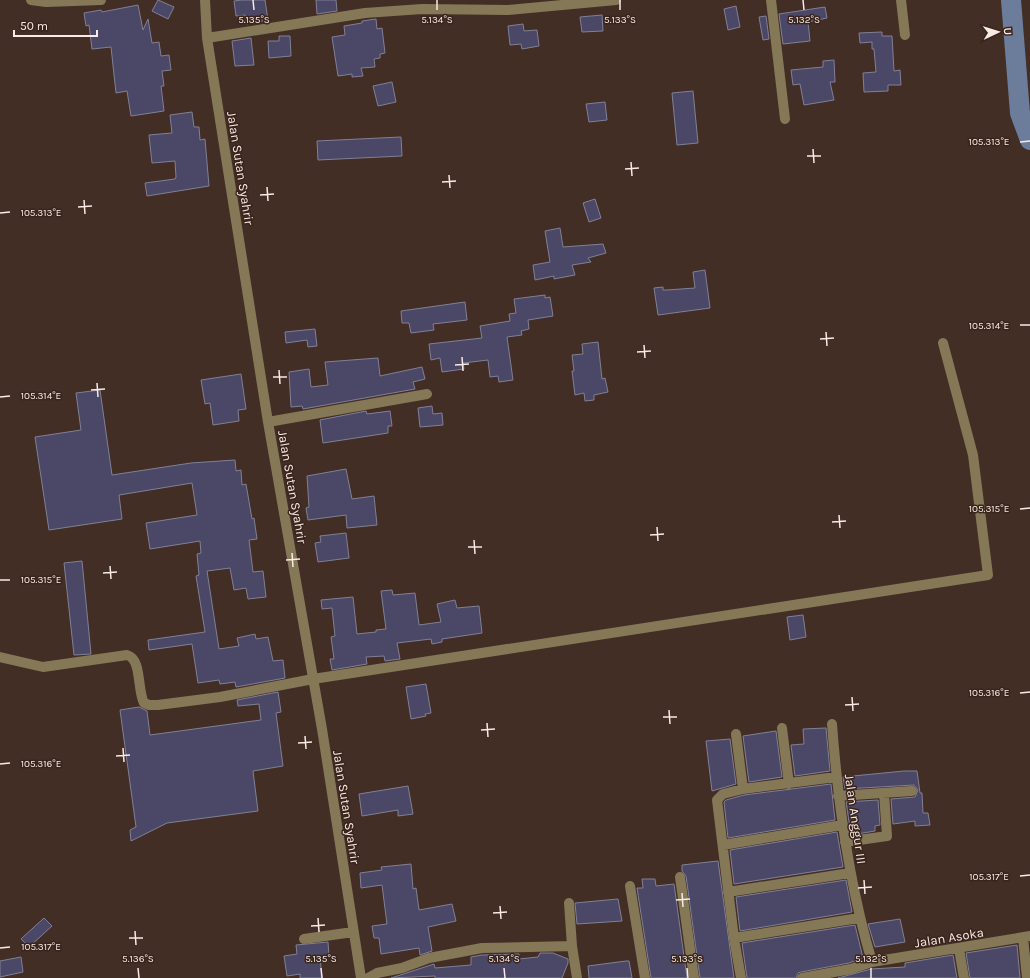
<svg xmlns="http://www.w3.org/2000/svg" width="1030" height="978" font-family="Karla,sans-serif">
<style>
.lines{fill:none;stroke-linecap:round;stroke-linejoin:round}
.river{stroke:#6b7d9b;stroke-width:20}
.building{fill:#4b4766;stroke:#818096}
.minor{stroke:#857857;stroke-width:10}
.ticks{fill:none;stroke:#f8eae4;stroke-width:1.5}
.labels{text-anchor:middle;stroke-width:3;stroke-linejoin:round;paint-order:stroke}
.street-label{font-size:13px;fill:#f8eae4;stroke:#39251c}
.ticks-label{font-size:10px;text-anchor:middle;fill:#f8eae4;stroke:#39251c;stroke-width:3;stroke-linejoin:round;paint-order:stroke}
</style>
<rect width="100%" height="100%" fill="#432e26"/>
<g class="lines">
<path class="river" d="M1011,0L1020,113L1030,140"/>
</g>
<path class="building" d="M158,0L174,7L168,19L152,11Z
M242,0H265L268,20L246,24L245,15L236,16L234,1Z
M316,0H336L337,11L317,14Z
M138,5L143,30L148,19L152,43L159,42L161,56L169,55L171,70L162,71L164,86H161L164,111L131,116L127,91L116,93L111,47L92,49L89,25L86,26L84,13L101,10L102,12Z
M736,6L740,27L728,30L724,9Z
M825,7L827,18L808,22L810,41L783,44L779,14Z
M602,15L603,31L582,32L580,17Z
M766,16L769,39L763,40L759,17Z
M376,19L377,29L382,28L385,53L380,54V58L374,59L375,67L361,68L363,76L352,77V74L338,76L332,37L345,35L344,26L362,23V21Z
M523,24L524,31L537,30L539,46L522,49L521,44L510,45L508,26Z
M882,32V36H892L894,71L900,70L901,85H888V91L864,92L863,73L876,72L874,49H872V42L860,43L859,33Z
M279,36H290L291,56L269,58L268,41H279Z
M251,38L254,65L235,66L232,41Z
M834,60L835,82H830L834,100L804,105L800,84L793,85L791,70L823,67V61Z
M392,82L396,102L378,106L373,86Z
M693,91L698,143L677,145L672,93Z
M605,102L607,120L589,122L586,104Z
M192,112L194,127H199L200,140L205,139L209,186L147,196L145,183L175,179L176,177L175,161L152,163L149,135L172,133L170,115Z
M401,137L402,156L318,160L317,141Z
M595,199L601,218L589,222L583,203Z
M560,228L563,247L603,244L606,253L588,258L591,262L572,265L575,275L554,279V276L535,280L533,265L550,262L545,231Z
M705,270L710,308L658,315L654,288L663,287V290H667L695,288L693,272Z
M545,295V298L550,297L553,316L528,320L529,329L521,331L522,335L507,337L513,380L499,382L498,376L490,377L488,360L463,363L464,369L442,372L440,358L431,360L429,344L482,338L480,326L510,321L509,314L516,313L514,299Z
M465,302L467,320L433,324L434,330L411,333L409,323H402L401,311Z
M315,329L317,346L308,347L307,340L286,343L285,332Z
M598,342L602,379L605,378L608,392L594,395V400L585,401L584,393L575,395L572,371H574L572,355L583,354L582,344Z
M378,358L380,376L422,367L425,379L413,382L415,389L303,409L302,406L291,407L289,372L309,369L311,387L328,385L325,362Z
M241,374L246,409L238,410L239,421L213,425L210,403L205,404L201,380Z
M100,390L112,475L191,463L235,460L236,471L241,470L242,485L246,484L252,519L254,518L257,539L249,540L253,572L263,571L266,597L248,599L246,588L234,590L230,568L207,571L219,649L239,646L237,638L255,634L256,639L268,637L273,661L283,660L285,678L236,687L235,682L220,684L219,680L198,683L192,644L149,650L148,640L205,632L196,576L199,575L197,554L201,553L200,541L150,549L146,523L197,515L192,483L119,495L122,519L49,530L35,437L81,430L76,393Z
M432,406L433,414L442,413L443,425L420,427L418,408Z
M366,411L367,414L390,411L392,426H388V433L323,443L320,420Z
M346,469L352,499L374,496L377,525L347,528L346,515L308,520L306,508L309,507L307,476Z
M346,533L349,558L318,562L315,543L321,542L320,536Z
M82,561L91,654L74,655L64,563Z
M392,590L393,595L415,593L419,625L441,622L437,604L455,600L457,608L479,606L482,633L442,639V642L432,644L431,639L397,643L400,659L385,661L384,656L366,657L367,664L332,670L330,659H334L331,637L335,636L332,608L322,609L321,600L353,597L357,634L376,632V630L386,629L381,591Z
M803,615L806,637L790,640L787,617Z
M426,684L431,713L425,714L426,716L411,719L406,687Z
M278,692L281,712L276,713L283,766L253,771L258,811L167,823L131,841L130,830L136,827L120,710L139,707L147,711L150,735L261,720L259,704L238,706L237,700Z
M826,728L830,771L795,776L791,745L804,744L803,729Z
M776,731L782,777L749,782L743,736Z
M730,739L736,784L712,791L706,741Z
M904,771H917L920,793H922L923,813H928L930,825L915,826V821L893,824L891,799L915,797L918,790L914,785L845,789L843,777Z
M831,784L835,820L728,838L724,802L726,800L744,795Z
M408,786L413,814L398,816V810L362,816L359,794Z
M878,800L880,825L875,826V831L851,835L846,802Z
M837,832L843,867L734,884L730,850Z
M718,861L734,978H700L686,876L682,871V865Z
M411,864L413,889L416,888L419,910L452,904L456,921L428,927L432,951L420,955L419,948L381,954L379,938H374L372,926L387,924L382,885L361,888L360,873L382,870L381,867Z
M642,879H655L656,886L674,884L687,978H651L637,888H643Z
M846,880L852,912L740,931L736,897Z
M618,899L622,921L577,924L575,903Z
M44,918L52,926L29,947L21,939Z
M900,919L905,942L875,947L868,924Z
M855,925L863,958L849,963L801,972L798,973L796,978H747L742,943Z
M328,942L329,956L320,957L322,978H300V974L287,976L284,956L297,954L296,945Z
M1017,945L1020,978H970L966,953Z
M540,953H553L568,959V963L562,978H435V976L391,978L434,964L435,968L471,965V957L482,955L519,954V959L538,957Z
M953,955L957,978H838L871,969L905,967V963Z
M21,957L23,972L0,977V961Z
M626,961H629L632,978H589L588,966Z"/>
<g class="lines">
<path class="minor" d="M31,0L46,2L101,0
M205,0L207,38L268,422L322,729L361,978
M771,0L785,119
M901,0L905,35
M207,38L365,13L422,9L508,10L616,0
M268,422L427,394
M0,657L43,667L127,655C142,659 137,690 144,703L149,705H158L220,697L313,679L988,575L973,455L943,343
M832,724C838,805 849,884 872,962
M782,728L789,784
M736,734L743,789
M838,796L912,791
M845,842L887,836L884,793
M723,845L842,825
M680,877L694,978
M630,886L645,978
M728,892L850,873
M569,903L572,946L577,978
M1023,937L1027,978
M734,938L859,918
M304,939L353,932
M959,949L964,978
M368,978L377,973L402,968L429,958L482,948L572,946
M741,978L734,938L717,800L723,794L743,789L836,777
M802,978L851,969L872,962L1030,936"/>
</g>
<path class="ticks" d="M253,0L254,10M437,0V10M620,0V10M803,0L804,10M1020,142L1030,141M813,149L814,163M807,156H821M631,162L632,176M625,169L639,168M449,175L450,188M442,182L456,181M267,187L268,201M260,195L274,194M84,200L85,214M78,207L92,206M0,213L10,212M1020,325H1030M826,332L827,346M820,339L834,338M644,345L645,358M637,352L651,351M462,357L463,371M455,365L469,364M279,370L280,384M273,377H287M97,383L98,397M91,390L105,389M0,397L10,396M1020,509L1030,508M839,515L840,528M832,522L846,521M657,527L658,541M650,535L664,534M474,540L475,554M468,547H482M292,553L293,567M286,560L300,559M110,566L111,579M103,573L117,572M0,580H10M1020,693L1030,692M852,697L853,711M845,705L859,704M669,710L670,724M663,717H677M487,723L488,737M481,730L495,729M305,736L306,749M298,743L312,742M123,748L124,762M116,756L130,755M0,764L10,763M1020,876L1030,875M864,880L865,894M858,888L872,887M682,893L683,907M676,900L690,899M500,906L501,919M493,913L507,912M318,918L319,932M311,926L325,925M135,931L136,945M129,938H143M0,948L10,947M138,968L139,978M321,968L322,978M504,968L505,978M687,968L688,978M871,968V978"/>
<g class="labels">
<g class="street-label">
<text transform="translate(241 168) rotate(81)" y="5">Jalan Sutan Syahrir</text>
<text transform="translate(293 487) rotate(80)" y="5">Jalan Sutan Syahrir</text>
<text transform="translate(347 807) rotate(81)" y="5">Jalan Sutan Syahrir</text>
<text transform="translate(856 819) rotate(82)" y="5">Jalan Anggur III</text>
<text transform="translate(949 937) rotate(-9)" y="5">Jalan Asoka</text>
</g>
</g>
<g class="ticks-label">
<text x="254" y="23">5.135°S</text>
<text x="437" y="23">5.134°S</text>
<text x="620" y="23">5.133°S</text>
<text x="804" y="23">5.132°S</text>
<text x="989" y="145">105.313°E</text>
<text x="41" y="216">105.313°E</text>
<text x="989" y="329">105.314°E</text>
<text x="41" y="399">105.314°E</text>
<text x="989" y="512">105.315°E</text>
<text x="41" y="583">105.315°E</text>
<text x="989" y="696">105.316°E</text>
<text x="41" y="767">105.316°E</text>
<text x="989" y="880">105.317°E</text>
<text x="41" y="950">105.317°E</text>
<text x="138" y="962">5.136°S</text>
<text x="321" y="962">5.135°S</text>
<text x="504" y="962">5.134°S</text>
<text x="687" y="962">5.133°S</text>
<text x="871" y="962">5.132°S</text>
</g>
<g transform="translate(998 32) rotate(86)" stroke="#39251c" stroke-width="3" paint-order="stroke">
<path d="M0-3L7 15L0 10L-7 15Z" fill="#f8eae4"/>
<text y="-6" font-size="11" font-weight="bold" text-anchor="middle" fill="#f8eae4">U</text>
</g>
<path d="M14 30v6h83v-6" fill="none" stroke="#f8eae4" stroke-width="2"/>
<text x="20" y="30" font-size="12" fill="#f8eae4" stroke="#39251c" stroke-width="3" paint-order="stroke">50 m</text>
</svg>
